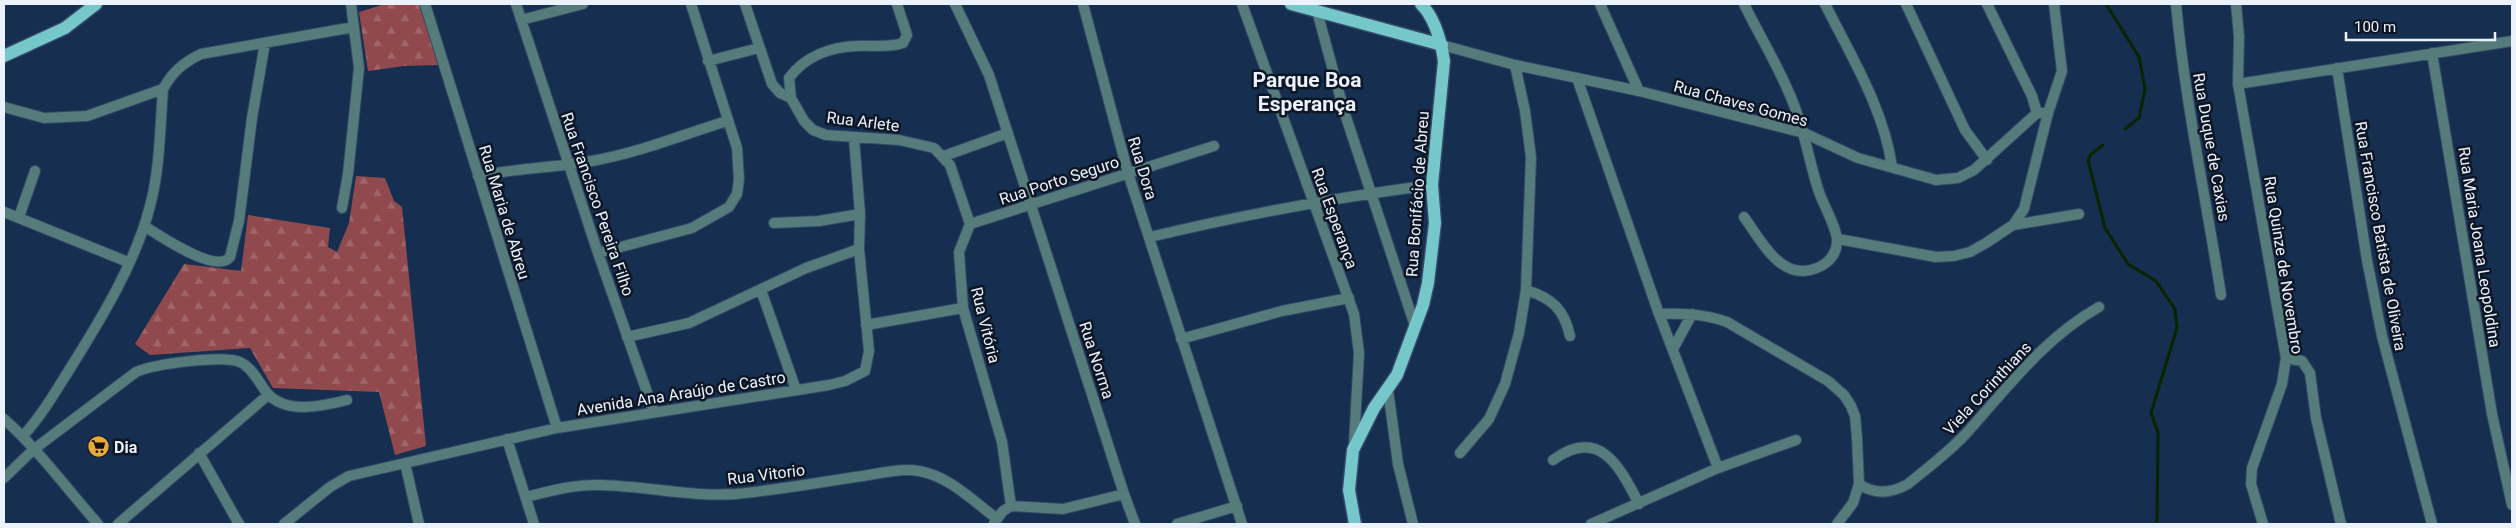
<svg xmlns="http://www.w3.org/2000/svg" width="2516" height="528" font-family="Roboto,sans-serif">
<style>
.forest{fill:url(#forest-firs)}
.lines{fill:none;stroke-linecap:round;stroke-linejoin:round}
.stream{stroke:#082500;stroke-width:3}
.minor-casing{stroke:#344967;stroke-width:12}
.tertiary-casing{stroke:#344967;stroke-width:12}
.primary-casing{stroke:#344967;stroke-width:15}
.minor{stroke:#557b7b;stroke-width:10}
.tertiary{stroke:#557b7b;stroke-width:10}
.primary{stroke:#76c7c9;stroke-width:12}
.labels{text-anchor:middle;stroke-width:5;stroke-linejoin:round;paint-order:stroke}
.street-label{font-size:16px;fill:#ecf2fb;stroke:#0c1625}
.poi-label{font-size:16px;font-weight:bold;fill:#ecf2fb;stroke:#0c1625;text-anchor:start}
.district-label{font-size:21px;font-weight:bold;fill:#ecf2fb;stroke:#0c1625}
</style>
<defs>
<pattern id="forest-firs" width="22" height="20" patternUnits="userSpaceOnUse" patternTransform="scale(1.25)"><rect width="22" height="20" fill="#904a4e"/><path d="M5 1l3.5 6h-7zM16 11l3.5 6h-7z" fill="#a06568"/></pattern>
</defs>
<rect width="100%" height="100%" fill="#162e4f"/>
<path class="forest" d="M385,4H419L440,65L404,66L368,71L359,12Z
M356,176L385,178L394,201L402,207L426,446L395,455L379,392L273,388L250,348L150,355L135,344L184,264L241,271L248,215L330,228L328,247L337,252L349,223Z"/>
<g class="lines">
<path class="stream" d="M2106,4L2139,57L2145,89L2139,118L2125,129
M2103,145L2091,154L2088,160L2105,228L2128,264L2156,281L2175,309L2177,328L2151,413L2158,432L2157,524"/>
<defs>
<path id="minor" d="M425,4L557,428
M516,4L598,253L654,412
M745,4L772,84L780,93L791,98
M897,4L907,35L903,43C888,48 872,45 857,46C831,47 805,56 789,78L791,98L804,121L813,130L826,135L899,140L934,148L950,165L970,224L959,252L963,308L1002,442L1011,506
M955,4L989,75L1124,494L1135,524
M1083,4L1128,173L1242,524
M1242,4L1354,314L1359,353L1354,444
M1600,4L1639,91
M1744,4C1760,37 1781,70 1794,105C1805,133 1809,161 1818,189C1822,203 1838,229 1837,242C1836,260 1820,270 1803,271C1776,272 1758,236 1744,217
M1825,4C1851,56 1884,109 1892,167
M1906,4L1965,130L1987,160
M1987,4L2032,96L2037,113
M2176,4C2185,102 2206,198 2221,295
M2236,4L2239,36L2238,84L2286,358L2282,384L2252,468L2251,484L2263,524
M1317,11L1344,111L1415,326
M521,20L583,4
M2432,53L2492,414L2512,505
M708,61L759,48
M2337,68L2367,260L2382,336L2432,524
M1577,78L1659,314L1718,468
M2238,84L2512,41
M4,107L44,118L87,116L163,89C173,71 183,63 201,54L354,27
M944,156L1008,133
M478,176C516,168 554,168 592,161C638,153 682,135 727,121
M342,208L348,174L359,68L351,4
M4,212L128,262
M19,217L35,171
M774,223L819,221L860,214
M970,224L1214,146
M2013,225L2079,214
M144,226C159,235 216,275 230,257L239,221L252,118L265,43
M1150,237C1243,215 1337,197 1432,185
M1838,239L1936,257L1954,256L1970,252L1986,243L2013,225L2024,209L2048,113
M598,253L692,228L729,207L737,194L739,179L737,148L691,4
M761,290L796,390
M1526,290C1552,298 1564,309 1570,336
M1659,314C1683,313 1704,314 1727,322L1828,381L1844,395L1851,406L1855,416L1857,438L1859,484L1853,503L1837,524
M866,325L963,308
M627,337L689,323L806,268L859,249
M1181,339L1282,311L1349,298
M1673,349L1692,314
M2286,358L2302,361L2310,373L2316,418L2341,524
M1388,390L1398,464L1413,524
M23,436C42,415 56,391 71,367C101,319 136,262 150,206C160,169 160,128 163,89
M507,439L534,524
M33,450L136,372C154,364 226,354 242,363C254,370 259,383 267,393C286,415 323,406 347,400
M199,453L239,524
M1460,453L1489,419L1505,384L1519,333L1526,290L1531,157L1525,111L1515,65
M1553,460C1600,426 1620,467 1639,504
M405,463L419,524
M1859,484C1875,495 1892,493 1908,484C1930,466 1953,449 1971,428C2010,384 2047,336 2099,307
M526,497C550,491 575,484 600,485C646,486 690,497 736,494C778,490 821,482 863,476C881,473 901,468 919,471C949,476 973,501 996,518
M994,523L1003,511L1011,506L1063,509L1124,494
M118,524L268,395
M284,524L330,487L349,476L557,428L829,385L845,381L865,371L869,351L859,249L860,214L854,138
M1177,524L1237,506
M1591,524L1718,468L1796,440"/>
<path id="tertiary" d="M1442,45L1515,65L1639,91L1804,133L1858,158L1936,180L1958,178L1974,170L2037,113H2048L2062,71L2054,4
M4,419C37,448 68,490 98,524
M4,478L33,450"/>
<path id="primary" d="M1291,4L1442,45
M4,56L65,28L96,4
M1355,524L1349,490L1353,450L1374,408L1397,375L1423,305L1428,283L1435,223L1432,185L1444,61C1441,41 1435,18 1421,4"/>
</defs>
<use href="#minor" class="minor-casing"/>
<use href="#tertiary" class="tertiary-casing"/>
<use href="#primary" class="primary-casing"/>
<use href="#minor" class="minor"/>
<use href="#tertiary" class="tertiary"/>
<use href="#primary" class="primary"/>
</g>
<defs>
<symbol id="supermarket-disc" viewBox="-11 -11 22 22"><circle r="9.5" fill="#eaaa39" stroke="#0c1625"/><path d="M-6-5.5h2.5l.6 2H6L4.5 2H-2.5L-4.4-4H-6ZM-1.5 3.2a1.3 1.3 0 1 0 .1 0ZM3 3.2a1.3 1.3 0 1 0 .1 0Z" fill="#111"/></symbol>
</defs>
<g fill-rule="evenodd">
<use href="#supermarket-disc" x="86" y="434" width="25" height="25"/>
</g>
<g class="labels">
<g class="street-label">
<text transform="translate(1741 103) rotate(15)" y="6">Rua Chaves Gomes</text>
<text transform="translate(863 121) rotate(7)" y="6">Rua Arlete</text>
<text transform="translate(2212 147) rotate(80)" y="6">Rua Duque de Caxias</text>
<text transform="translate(1143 168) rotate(73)" y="6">Rua Dora</text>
<text transform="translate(1059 180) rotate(-18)" y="6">Rua Porto Seguro</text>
<text transform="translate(1417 194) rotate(-86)" y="6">Rua Bonifácio de Abreu</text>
<text transform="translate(598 204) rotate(71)" y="6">Rua Francisco Pereira Filho</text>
<text transform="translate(505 212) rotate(73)" y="6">Rua Maria de Abreu</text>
<text transform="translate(1335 218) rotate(70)" y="6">Rua Esperança</text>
<text transform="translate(2381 236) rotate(80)" y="6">Rua Francisco Batista de Oliveira</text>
<text transform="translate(2480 247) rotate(81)" y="6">Rua Maria Joana Leopoldina</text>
<text transform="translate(2284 265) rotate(81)" y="6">Rua Quinze de Novembro</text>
<text transform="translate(986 325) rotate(76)" y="6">Rua Vitória</text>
<text transform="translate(1097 360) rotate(72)" y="6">Rua Norma</text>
<text transform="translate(1987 388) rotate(-47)" y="6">Viela Corinthians</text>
<text transform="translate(681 393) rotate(-9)" y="6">Avenida Ana Araújo de Castro</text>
<text transform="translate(766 474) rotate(-7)" y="6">Rua Vitorio</text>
</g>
<g class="poi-label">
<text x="114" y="453">Dia</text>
</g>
<g class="district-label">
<text x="1307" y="87">Parque Boa<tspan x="1307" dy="24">Esperança</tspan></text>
</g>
</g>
<rect width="2516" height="528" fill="none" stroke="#ecf2fb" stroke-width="10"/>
<path d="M2346 32v8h149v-8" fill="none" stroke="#ecf2fb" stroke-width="2.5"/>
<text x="2354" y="32" font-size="15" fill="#ecf2fb" stroke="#0c1625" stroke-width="4" paint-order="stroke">100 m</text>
</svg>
